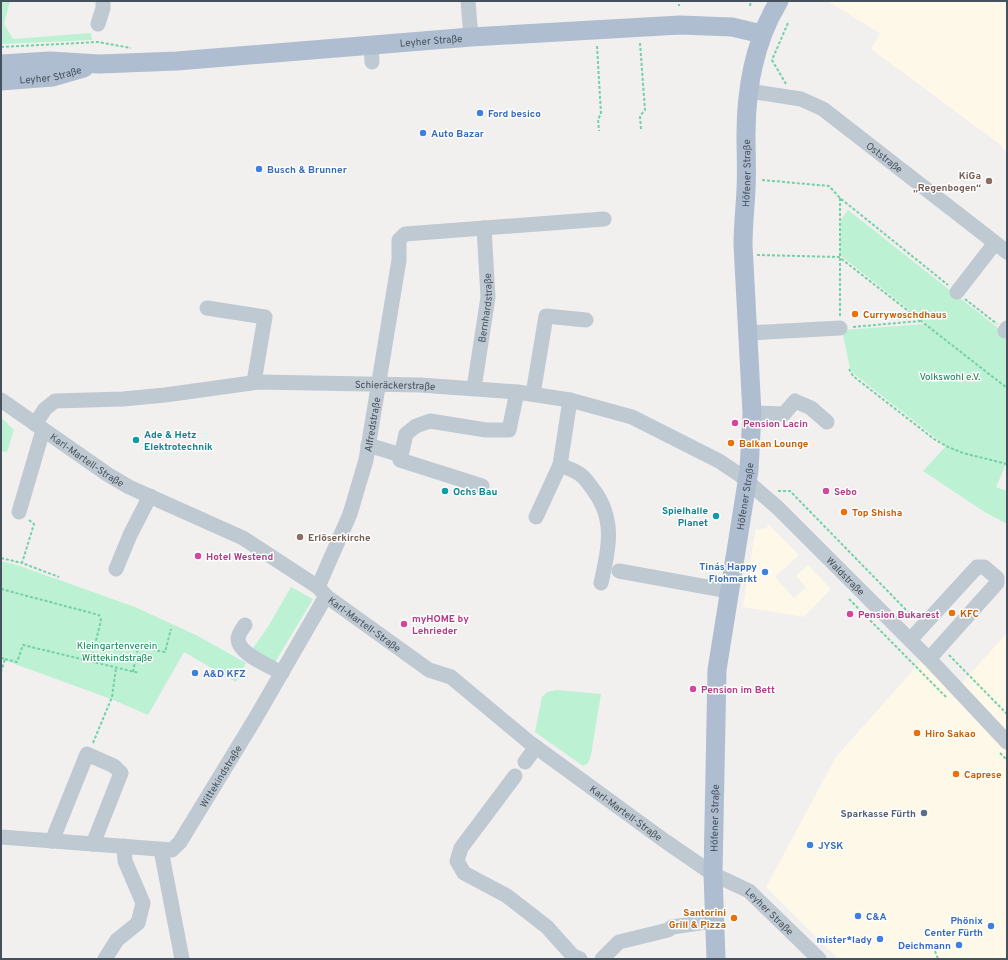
<svg xmlns="http://www.w3.org/2000/svg" width="1008" height="960" font-family="Overpass,sans-serif">
<style>
.commercial{fill:#fdf8e8}
.green{fill:#bcf1d3}
.lines{fill:none;stroke-linecap:round;stroke-linejoin:round}
.path{stroke:#72d1a7;stroke-width:2;stroke-dasharray:3 2;stroke-linecap:butt}
.minor{stroke:#bfc9d2;stroke-width:15}
.major{stroke:#aebdd0;stroke-width:19}
.shop-dot{fill:#3f7fe0;stroke:#fff;stroke-width:1.5}
.education-dot{fill:#8d6e63;stroke:#fff;stroke-width:1.5}
.food-dot{fill:#e8710a;stroke:#fff;stroke-width:1.5}
.hotel-dot{fill:#d1479c;stroke:#fff;stroke-width:1.5}
.culture-dot{fill:#0f9aa8;stroke:#fff;stroke-width:1.5}
.service-dot{fill:#5c6f8a;stroke:#fff;stroke-width:1.5}
.labels{text-anchor:middle;stroke-width:3;stroke-linejoin:round;paint-order:stroke}
.street-label{font-size:10px;fill:#46515e;stroke:#fff}
.shop-label{font-size:10px;font-weight:bold;fill:#366cbe;stroke:#fff;text-anchor:start}
.education-label{font-size:10px;font-weight:bold;fill:#785e54;stroke:#fff;text-anchor:end}
.food-label{font-size:10px;font-weight:bold;fill:#c56008;stroke:#fff;text-anchor:start}
.park-label{font-size:10px;fill:#128451;stroke:#fff}
.hotel-label{font-size:10px;font-weight:bold;fill:#b23c85;stroke:#fff;text-anchor:start}
.culture-label{font-size:10px;font-weight:bold;fill:#0d838f;stroke:#fff;text-anchor:start}
.service-label{font-size:10px;font-weight:bold;fill:#4e5e75;stroke:#fff;text-anchor:end}
</style>
<rect width="100%" height="100%" fill="#f2efef"/>
<path class="commercial" d="M827,1H1007V153L1001,145L871,49L880,33Z
M767,523L799,555L775,577L794,598L806,587L796,576L808,565L831,589L804,617L743,607L756,527L758,530L768,527Z
M1007,633V959H838L766,887L836,757L930,651L962,683Z"/>
<path class="green" d="M1,1H10L4,24L13,39L91,33L92,40L3,44L1,43Z
M848,210L1007,335V462L996,487L1007,491V524L983,511L923,471L946,446L853,373L850,368L842,330L927,324L840,255L841,220Z
M1,417L14,430L7,452L1,451Z
M1,561L20,566L135,607L198,636L246,663L236,682L184,652L148,715L111,699L1,659Z
M291,587L313,599L274,664L252,650L269,625Z
M557,690L601,694L591,755L588,763L583,766L535,732L542,697L547,692Z"/>
<g class="lines">
<path class="path" d="M679,4V6
M750,6L751,1
M640,43L645,110L640,116L641,129
M597,46L601,114L598,119L599,131
M1,47L98,42L131,48
M786,84L772,60L788,23
M762,180L829,186L840,198L948,285
M840,198V316
M757,255L839,257L1007,388
M965,299L997,324
M853,327L920,321
M849,369L853,376L934,439L948,447L963,453L1007,464
M778,491H790L914,618
M29,520L34,524L22,563L59,577
M1,558L22,563
M1,589L99,615L101,620L91,661
M849,599L947,698
M949,655L1007,714
M1,658L5,659L1,672
M5,659L17,662L23,645L139,673
M133,672L138,647L165,652L171,629
M93,743L112,697L116,668
M1000,753L1007,760
M935,951L938,959"/>
<g class="minor">
<path d="M468,1L471,37"/>
<path d="M98,24L103,8V1"/>
<path d="M371,45L372,62"/>
<path id="s1" d="M749,91L801,99L823,109L1007,252"/>
<path d="M957,292L995,243"/>
<path d="M207,308L265,317L254,382"/>
<path d="M1005,331L1007,328"/>
<path d="M748,333L840,328"/>
<path id="s2" d="M474,388L488,297L484,228"/>
<path d="M533,394L546,316L586,320"/>
<path id="s3" d="M1,400L107,474L129,487L243,538L318,587L326,596L429,670L451,677L529,742L665,841L713,874L749,891L819,959"/>
<path d="M570,400L560,465C567,468 577,471 582,476C586,479 589,484 592,488C616,518 609,549 601,583"/>
<path d="M752,413L784,414L795,401L811,408L827,422"/>
<path id="s4" d="M35,424L45,409L55,401L123,399L165,395L259,382L420,385L517,392L570,400L632,417L719,461L740,475L778,508L932,662L1007,742"/>
<path d="M368,445L401,455"/>
<path d="M482,486L400,460L406,434L416,426L430,421L486,430H509L517,392"/>
<path d="M19,512L43,430"/>
<path d="M536,517L560,465"/>
<path d="M116,569L130,535L150,496"/>
<path d="M619,571L729,591"/>
<path id="s5" d="M318,587L350,514L366,460L399,260V240L405,234L604,219"/>
<path d="M245,625C242,629 238,634 238,639C238,654 270,666 282,673"/>
<path d="M910,640L977,567H984L997,578V583L929,659"/>
<path d="M525,762L536,747"/>
<path d="M515,776L461,848L457,861L464,873L507,896L547,927L573,956L580,959"/>
<path id="s6" d="M1,837L172,850L180,842L255,719L326,596"/>
<path d="M52,841L87,754L114,766L121,773L93,844"/>
<path d="M161,850L182,959"/>
<path d="M105,959L117,940L138,923L143,903L125,861L124,846"/>
<path d="M602,959L619,942L668,930L672,927L714,921"/>
</g>
<g class="major">
<path id="s7" d="M1,64L50,61L99,64L177,61L471,37L680,25L732,27L762,34"/>
<path id="s8" d="M1,81L53,77L84,68"/>
<path id="s9" d="M716,959L713,874L717,670L749,470L752,413L743,245C743,227 745,209 746,190C747,172 746,154 746,135C746,89 755,40 779,1"/>
</g>
</g>
<g class="shop-dot">
<circle cx="480" cy="113" r="4"/>
<circle cx="423" cy="133" r="4"/>
<circle cx="259" cy="169" r="4"/>
<circle cx="765" cy="572" r="4"/>
<circle cx="195" cy="673" r="4"/>
<circle cx="810" cy="845" r="4"/>
<circle cx="858" cy="916" r="4"/>
<circle cx="991" cy="926" r="4"/>
<circle cx="880" cy="939" r="4"/>
<circle cx="959" cy="945" r="4"/>
</g>
<g class="education-dot">
<circle cx="989" cy="181" r="4"/>
<circle cx="300" cy="537" r="4"/>
</g>
<g class="food-dot">
<circle cx="855" cy="314" r="4"/>
<circle cx="731" cy="443" r="4"/>
<circle cx="844" cy="512" r="4"/>
<circle cx="952" cy="613" r="4"/>
<circle cx="917" cy="733" r="4"/>
<circle cx="956" cy="774" r="4"/>
<circle cx="734" cy="918" r="4"/>
</g>
<g class="hotel-dot">
<circle cx="735" cy="423" r="4"/>
<circle cx="826" cy="491" r="4"/>
<circle cx="198" cy="556" r="4"/>
<circle cx="850" cy="614" r="4"/>
<circle cx="404" cy="624" r="4"/>
<circle cx="693" cy="689" r="4"/>
</g>
<g class="culture-dot">
<circle cx="136" cy="440" r="4"/>
<circle cx="445" cy="491" r="4"/>
<circle cx="716" cy="516" r="4"/>
</g>
<circle class="service-dot" cx="924" cy="813" r="4"/>
<g class="labels">
<g class="street-label">
<text dy="4" stroke="none"><textPath href="#s7" startOffset="431">Leyher Straße</textPath></text>
<text dy="4" stroke="none"><textPath href="#s8" startOffset="50">Leyher Straße</textPath></text>
<text dy="4" stroke="none"><textPath href="#s1" startOffset="155">Oststraße</textPath></text>
<text dy="4" stroke="none"><textPath href="#s9" startOffset="789">Höfener Straße</textPath></text>
<text dy="4" stroke="none"><textPath href="#s2" startOffset="81">Bernhardstraße</textPath></text>
<text dy="4" stroke="none"><textPath href="#s4" startOffset="372">Schieräckerstraße</textPath></text>
<text dy="4" stroke="none"><textPath href="#s5" startOffset="172">Alfredstraße</textPath></text>
<text dy="4" stroke="none"><textPath href="#s3" startOffset="105">Karl-Martell-Straße</textPath></text>
<text dy="4" stroke="none"><textPath href="#s9" startOffset="465">Höfener Straße</textPath></text>
<text dy="4" stroke="none"><textPath href="#s4" startOffset="881">Waldstraße</textPath></text>
<text dy="4" stroke="none"><textPath href="#s3" startOffset="429">Karl-Martell-Straße</textPath></text>
<text dy="4" stroke="none"><textPath href="#s6" startOffset="260">Wittekindstraße</textPath></text>
<text dy="4" stroke="none"><textPath href="#s3" startOffset="753">Karl-Martell-Straße</textPath></text>
<text dy="4" stroke="none"><textPath href="#s9" startOffset="141">Höfener Straße</textPath></text>
<text dy="4" stroke="none"><textPath href="#s3" startOffset="928">Leyher Straße</textPath></text>
</g>
<g class="shop-label">
<text x="488" y="117">Ford besico</text>
<text x="431" y="137">Auto Bazar</text>
<text x="267" y="173">Busch &amp; Brunner</text>
<text x="757" y="570" text-anchor="end">Tina´s Happy<tspan x="757" dy="12">Flohmarkt</tspan></text>
<text x="203" y="677">A&amp;D KFZ</text>
<text x="818" y="849">JYSK</text>
<text x="866" y="920">C&amp;A</text>
<text x="983" y="924" text-anchor="end">Phönix<tspan x="983" dy="12">Center Fürth</tspan></text>
<text x="872" y="943" text-anchor="end">mister*lady</text>
<text x="951" y="949" text-anchor="end">Deichmann</text>
</g>
<g class="education-label">
<text x="981" y="179">KiGa<tspan x="981" dy="12">„Regenbogen“</tspan></text>
<text x="308" y="541" text-anchor="start">Erlöserkirche</text>
</g>
<g class="food-label">
<text x="863" y="318">Currywoschdhaus</text>
<text x="739" y="447">Balkan Lounge</text>
<text x="852" y="516">Top Shisha</text>
<text x="960" y="617">KFC</text>
<text x="925" y="737">Hiro Sakao</text>
<text x="964" y="778">Caprese</text>
<text x="726" y="916" text-anchor="end">Santorini<tspan x="726" dy="12">Grill &amp; Pizza</tspan></text>
</g>
<g class="park-label">
<text x="950" y="380">Volkswohl e.V.</text>
<text x="117" y="649">Kleingartenverein<tspan x="117" dy="12">Wittekindstraße</tspan></text>
</g>
<g class="hotel-label">
<text x="743" y="427">Pension Lacin</text>
<text x="834" y="495">Sebo</text>
<text x="206" y="560">Hotel Westend</text>
<text x="858" y="618">Pension Bukarest</text>
<text x="412" y="622">myHOME by<tspan x="412" dy="12">Lehrieder</tspan></text>
<text x="701" y="693">Pension im Bett</text>
</g>
<g class="culture-label">
<text x="144" y="438">Ade &amp; Hetz<tspan x="144" dy="12">Elektrotechnik</tspan></text>
<text x="453" y="495">Ochs Bau</text>
<text x="708" y="514" text-anchor="end">Spielhalle<tspan x="708" dy="12">Planet</tspan></text>
</g>
<g class="service-label">
<text x="916" y="817">Sparkasse Fürth</text>
</g>
</g>
<rect width="1008" height="960" fill="none" stroke="#46515e" stroke-width="4"/>
</svg>
